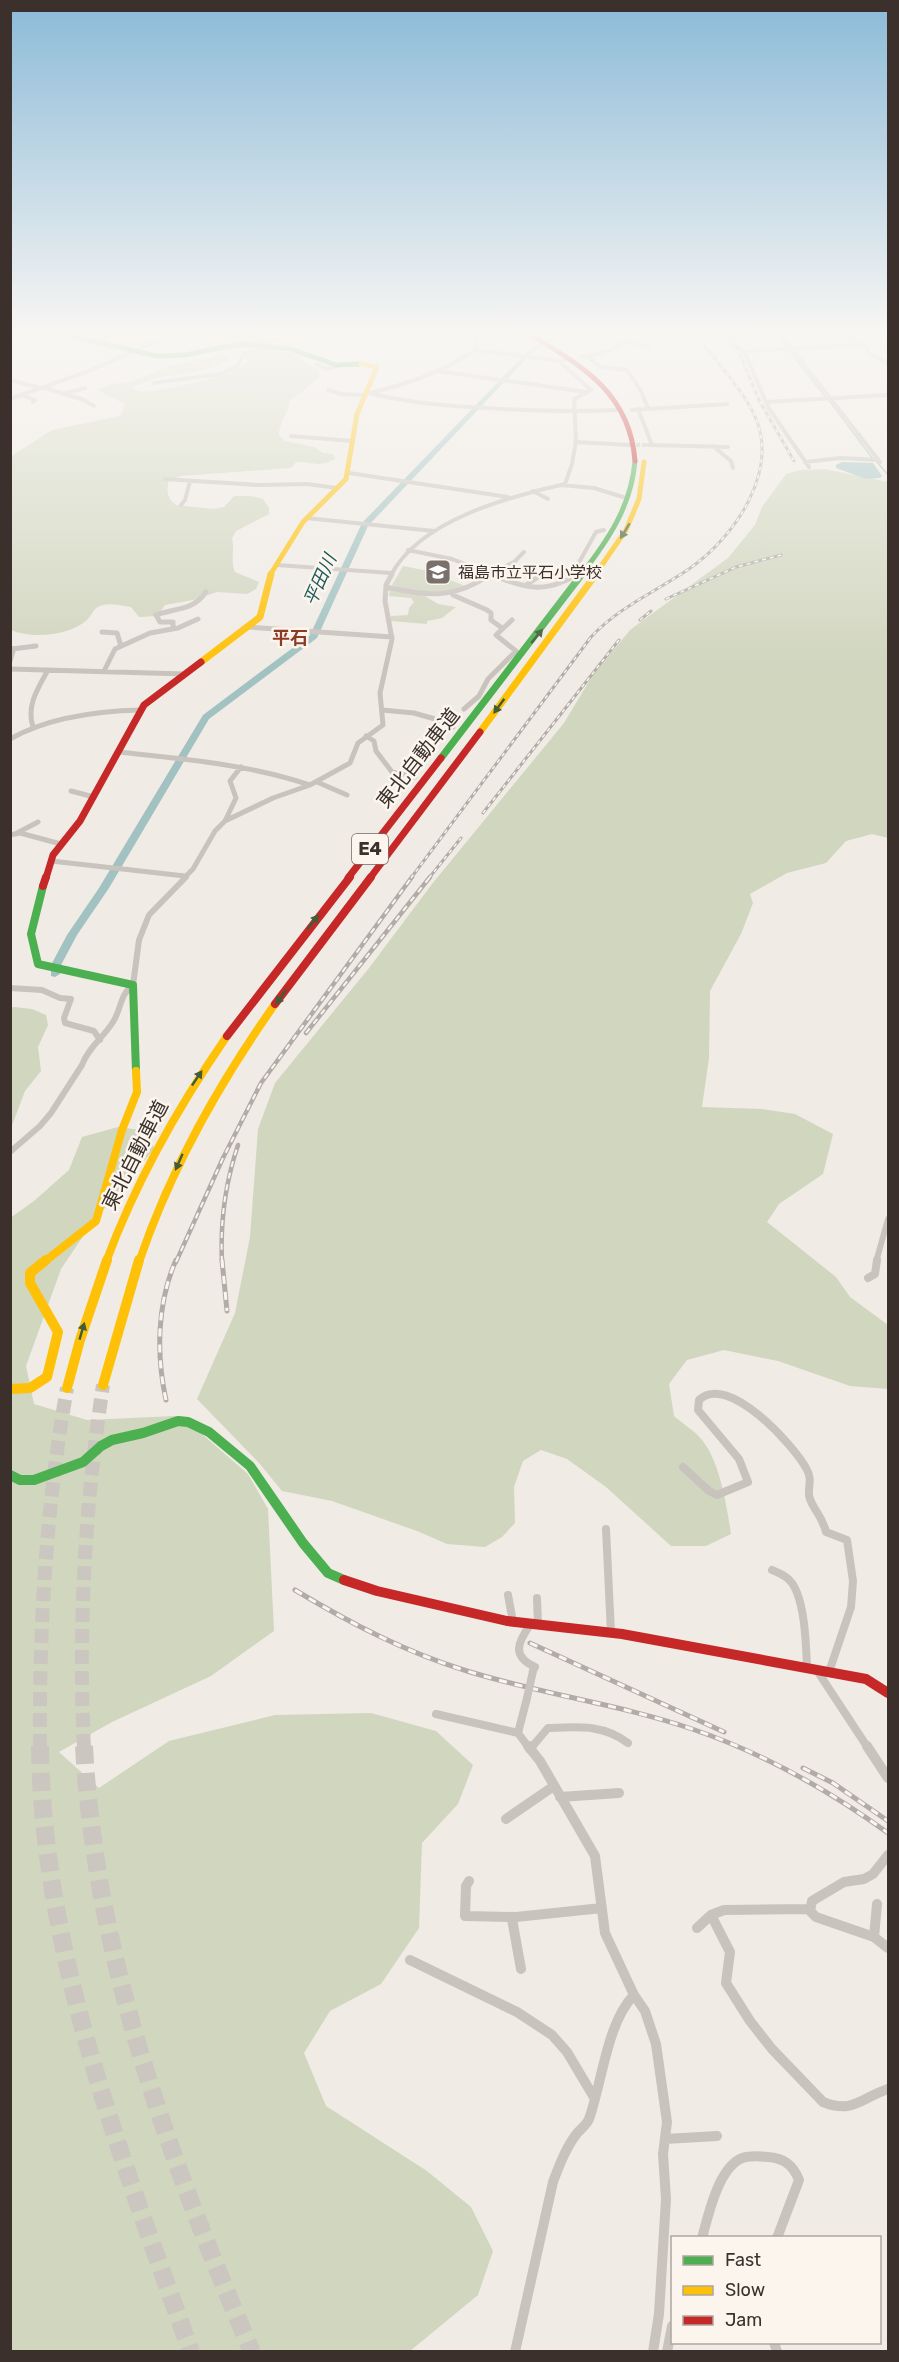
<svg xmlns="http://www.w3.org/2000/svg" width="899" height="2362" font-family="Rubik,'Noto Sans JP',sans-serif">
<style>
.green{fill:#d1d6bf}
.water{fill:#a1c2c1}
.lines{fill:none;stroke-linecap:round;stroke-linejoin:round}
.stream{stroke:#a1c2c1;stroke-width:1.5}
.river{fill:#a1c2c1;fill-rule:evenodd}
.street-tunnel{stroke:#ccc6c0;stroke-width:4;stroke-dasharray:4 2;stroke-linecap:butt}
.highway-tunnel-far1{stroke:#ccc6c0;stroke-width:14;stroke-dasharray:14 7;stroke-linecap:butt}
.highway-tunnel{stroke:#ccc6c0;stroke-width:18;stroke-dasharray:18 9;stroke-linecap:butt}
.street-far4{stroke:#c9c3be;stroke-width:4}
.street-far3{stroke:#c9c3be;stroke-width:5}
.street-far2{stroke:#c9c3be;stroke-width:6}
.street-far1{stroke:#c9c3be;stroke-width:8}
.street{stroke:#c9c3be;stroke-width:10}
.fast-far3{stroke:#4caf50;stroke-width:5}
.fast-far2{stroke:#4caf50;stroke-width:7}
.fast-far1{stroke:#4caf50;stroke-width:8}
.fast{stroke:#4caf50;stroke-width:10}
.slow-far3{stroke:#ffc107;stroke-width:5}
.slow-far2{stroke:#ffc107;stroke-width:7}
.slow-far1{stroke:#ffc107;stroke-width:8}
.slow{stroke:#ffc107;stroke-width:10}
.jam-far3{stroke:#c62828;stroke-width:5}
.jam-far2{stroke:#c62828;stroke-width:7}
.jam-far1{stroke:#c62828;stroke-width:8}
.jam{stroke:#c62828;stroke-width:10}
.rail-far2-casing{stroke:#b1aca8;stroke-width:3}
.rail-far1-casing{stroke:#b1aca8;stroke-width:4.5}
.rail-casing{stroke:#b1aca8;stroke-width:5}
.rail-far2{stroke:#fbf5ee;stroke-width:1.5;stroke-dasharray:4;stroke-linecap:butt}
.rail-far1{stroke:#fbf5ee;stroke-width:2;stroke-dasharray:6;stroke-linecap:butt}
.rail{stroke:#fbf5ee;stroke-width:3;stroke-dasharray:8;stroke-linecap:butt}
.street-bridge{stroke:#c9c3be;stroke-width:8}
.oneway{fill:#415c38}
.labels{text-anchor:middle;stroke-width:5;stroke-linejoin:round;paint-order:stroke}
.far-poi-label{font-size:16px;fill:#3b302b;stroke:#fbf5ee;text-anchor:start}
.far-water-label{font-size:18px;font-style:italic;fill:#1f5a5e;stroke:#fbf5ee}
.far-quarter-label{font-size:18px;font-weight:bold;fill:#8c3b22;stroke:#fbf5ee}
.shield{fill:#fbf5ee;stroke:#756b66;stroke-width:1.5}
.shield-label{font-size:18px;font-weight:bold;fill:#3b302b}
.street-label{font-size:20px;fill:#3b302b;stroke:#fbf5ee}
</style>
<rect width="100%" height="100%" fill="#f0ebe5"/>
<path class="green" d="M269,349L301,355L302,360L318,369L319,377L303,391L290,400C289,413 279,422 279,435L285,441L314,447L323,453L333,454L335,459C318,468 314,462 296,462L291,468L181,476L169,480C166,491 167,498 176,505L213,509L224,507L234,496H251L263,499L269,508V514L236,531L232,538C235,550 230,560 235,572L259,582L256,589L247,594L217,592L193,600L165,605L157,616L139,617L131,607C122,606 112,603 103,605C93,607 93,614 87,620C69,636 32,639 11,630L10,457L52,430L120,416L125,404L97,390L112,384L131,382L168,366L227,355L230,358C208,374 182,372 157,378C149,380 142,384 134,386L133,389L144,392C167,389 237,377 249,360L245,356L258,350Z
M825,469L888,482V838L872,834L846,841L826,863L787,873L750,894L753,903L741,934L710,991L709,1058L702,1107L762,1109L795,1114L833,1134L823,1174L779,1204L767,1222L836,1277L850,1297L888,1325V1389L850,1386L778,1361L724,1350L687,1360L669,1384L674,1416C683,1424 695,1431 702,1440C720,1462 727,1507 731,1534L706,1546H671L606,1487L567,1459L541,1450L523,1461L514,1487L515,1523L502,1537L485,1547L447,1544L417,1531L332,1501L282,1491L260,1464L197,1399L235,1313L250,1237L258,1129L275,1083L369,968L432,884L564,723L591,678L630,630L728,558L755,525L762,507L786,474L801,470Z
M403,566L444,574L442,577L465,586C442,596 417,591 394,586L392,585Z
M390,589L425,596L438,604L456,607L442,618L427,621V624L391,621V616L408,615L409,608L414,602L411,598L389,596Z
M14,1007L32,1009L46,1015L48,1025L38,1047L41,1071L25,1091L11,1128L10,1008Z
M118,1127L148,1131L154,1149L90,1226L61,1269L26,1366L34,1404L87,1420L175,1416L196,1429L248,1474L268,1509L274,1631L211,1676L112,1722L59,1752L99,1788L169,1741L275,1715L371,1713L436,1731L473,1765L458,1804L422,1843L419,1928L381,1984L330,2011L304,2053L326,2106L427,2171L471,2207L493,2251L478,2295L410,2351H11L10,1218L34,1201L69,1170L82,1137Z"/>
<path class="water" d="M842,462L873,463L882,476L880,478L866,479L836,468V465Z"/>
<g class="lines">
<path class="stream" d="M778,335L788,347
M828,335L836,345
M788,349L826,398
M828,399L873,459
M877,462L888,475"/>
<path class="river" d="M555,335H564L542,346L529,356L368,526L317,638L209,719L109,888L77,935L61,965L60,974L55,977L51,976V965L67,935L99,888L203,715L310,635L362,523L525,354L538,344Z"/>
<path class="street-tunnel" d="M630,445H648"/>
<path class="highway-tunnel-far1" d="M40,1748C39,1628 46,1506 67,1388
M84,1748C78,1625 85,1506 103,1385"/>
<path class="highway-tunnel" d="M40,1746C42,1953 122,2160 191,2352
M84,1746C95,1957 169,2159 252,2352"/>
<path class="street-far4" d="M730,335L733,346L744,351L768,407L809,467
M781,335L880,462
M843,335L867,347L869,354L888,363
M624,341L649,346
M250,344L290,338L293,335
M475,350L559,361
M744,351L863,345
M586,356L601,367L627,370L641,391L648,408
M581,357C599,354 617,353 626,335
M317,364L326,369L338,366
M437,371L586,392
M10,380L40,388
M154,383L220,374L237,366L244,354L265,348
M45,388L84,400L94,406
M328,390L341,394L364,395
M369,393C408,403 447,406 487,408C530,411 573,412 616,410
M370,393C408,384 443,372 475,350L477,335
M63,394L85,388
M22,395L35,400L33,402
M10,399L89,371L170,335
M766,402L888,395
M638,409L652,445
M632,410L727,404
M291,436L353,441
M575,442L630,445
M648,445L728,447
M713,446L731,461L733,468
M805,462L840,458L878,460
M349,473L508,497
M165,479L258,485L307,484L337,488
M561,485L594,488L623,497
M533,491L548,499
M181,505L185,500L190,481
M306,518L434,531
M408,550L452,559L493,575
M277,565L391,573
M490,574L514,562L524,552
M391,575C420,520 508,497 565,484L572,464L576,441L574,399L591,390L559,361L568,359
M489,575L491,574
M572,575L596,532L604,530"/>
<path class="street-far3" d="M488,574C516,583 534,594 562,582C568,580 570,579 573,574
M526,585L541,575
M386,587C429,596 453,600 491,574
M453,595L487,610L491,613V620L502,628
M248,627L392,637
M173,628V622H160L156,615C175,608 193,611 206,592
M102,632L117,633L121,646
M10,647L13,651L10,661
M12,649L36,646
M10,669L185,674
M104,671L115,649L150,633L178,628L198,619
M464,709L479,696L488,679L516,651L496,635L512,620
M382,710L414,713L449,723L453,727
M33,727C26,706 38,688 48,670
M366,736L374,741L376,751L392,772L415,777
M10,739C49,717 96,711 141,710
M118,752C184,759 247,764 310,785
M317,782L347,795
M71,791L94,797
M225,821L236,798L230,781L241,767
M17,833L38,822
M10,835L20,833L61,844
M51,861L185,876
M184,878L193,869L215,831L225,821L273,798L310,785L350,763L358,743L383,725L380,693L392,639L385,601L386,585L392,574"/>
<path class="street-far2" d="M10,988L42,990L60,998L71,999L64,1018L65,1023L94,1031L100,1040
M10,1152L40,1126L51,1113L82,1065C88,1048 103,1038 113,1022C121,1010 120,994 133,985L139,940L149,915L186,877
M876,1262L888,1219"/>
<path class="street-far1" d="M868,1278L875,1274L877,1260
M683,1467L709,1491L717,1495L748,1482L739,1459L698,1410L699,1400C728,1372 793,1445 806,1468C814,1481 806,1489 810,1499C815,1512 822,1516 826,1532L847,1540L853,1581L851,1607L829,1672
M606,1529L611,1633
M772,1570C779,1573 787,1576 792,1583C805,1602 806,1644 807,1667
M508,1595L513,1622
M537,1598L538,1625
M530,1625C518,1642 511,1656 535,1667L533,1671
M816,1669L868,1748
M527,1698L518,1733L529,1748
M436,1714L518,1733
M531,1748L548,1728C578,1727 603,1724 628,1743"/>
<path class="street" d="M528,1746L540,1761L595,1856L605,1933L634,1995L645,2011L656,2044L667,2122L663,2154L666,2199L659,2314L653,2352
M867,1746L888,1778
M530,1749L532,1746
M560,1797L619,1793
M506,1819L554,1786
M888,1855L873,1874L864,1879L844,1882L812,1901L810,1911L816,1917L874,1937L888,1948
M469,1881L466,1886L465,1916L516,1917L602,1908
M711,1915L730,1952L726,1983L750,2021L772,2049L823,2102C853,2114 861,2098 888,2089
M512,1919L521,1969
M697,1928L711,1915L724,1910L810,1909
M874,1937L877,1904
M410,1960L517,2012L552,2035L567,2052L595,2099
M665,2139L717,2136
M702,2238C708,2216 718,2170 740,2159C748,2155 759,2156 768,2157C784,2158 793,2165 799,2180L777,2238
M774,2342L777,2352
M515,2352L553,2182C559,2166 565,2150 575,2136C579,2130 586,2126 589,2119C602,2083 607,2022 634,1995
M667,2352L672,2326"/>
<path class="fast-far3" d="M66,335L157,356L185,355L240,344L291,349L336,365L361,364
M581,575C608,540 631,507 635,461"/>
<path class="fast-far2" d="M441,758L582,574"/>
<path class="fast-far1" d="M43,886L31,934L38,964L133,985L136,1071"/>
<path class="fast" d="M10,1475L20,1480H34L83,1462L101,1446L112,1440L143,1433L178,1421L188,1422L209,1432L250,1466L303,1543L328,1573L344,1580"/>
<path class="slow-far3" d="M270,575L303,522L346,479L357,414L377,367L361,364
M595,575L626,530L639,499L644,462"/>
<path class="slow-far2" d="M201,662L260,617L271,574
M480,732L596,574"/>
<path class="slow-far1" d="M44,1262L96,1221L122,1130L137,1092L136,1071
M106,1262C136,1181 178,1107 227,1036
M139,1262C171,1168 218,1085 275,1004"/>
<path class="slow" d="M103,1385L139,1260
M67,1388L80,1340L107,1260
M10,1389L30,1388L47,1377L58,1332L30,1283V1273L46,1260"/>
<path class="jam-far3" d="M531,335C584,367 630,394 635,461"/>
<path class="jam-far2" d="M46,878L53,855L80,821L144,705L201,662
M348,878L441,758
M370,878L480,732"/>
<path class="jam-far1" d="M43,886L46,877
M275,1004L371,877
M227,1036L350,877"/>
<path class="jam" d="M344,1580L377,1591L507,1621L622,1634L866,1679L888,1693"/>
<defs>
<path id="rail-far2" d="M732,335L759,400L794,461
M666,599L736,567L781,555
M640,620L651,611
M483,813L619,640
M411,878L591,637C619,607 655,592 689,569C735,537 782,469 753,412C738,384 715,360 695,335
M429,878L461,838"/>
<path id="rail-far1" d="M306,1033L430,877
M176,1262L223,1158L261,1083L412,877
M222,1262C220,1221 225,1184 238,1145"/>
<path id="rail" d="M222,1260L227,1311
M166,1400C156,1354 157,1303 176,1260
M295,1590C350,1623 405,1652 467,1671C541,1694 618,1704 692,1729C763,1753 827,1789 888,1833
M530,1643L724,1732
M803,1768L833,1783L888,1821"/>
</defs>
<use href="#rail-far2" class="rail-far2-casing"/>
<use href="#rail-far1" class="rail-far1-casing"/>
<use href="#rail" class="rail-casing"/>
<use href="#rail-far2" class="rail-far2"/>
<use href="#rail-far1" class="rail-far1"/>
<use href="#rail" class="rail"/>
<path class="street-bridge" d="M527,1698L533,1671"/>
</g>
<defs><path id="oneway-solid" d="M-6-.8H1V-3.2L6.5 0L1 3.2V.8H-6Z" transform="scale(1.5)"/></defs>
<g class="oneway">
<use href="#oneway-solid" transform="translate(625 531) rotate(121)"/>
<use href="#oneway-solid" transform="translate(537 636) rotate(-51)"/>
<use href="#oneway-solid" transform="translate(499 706) rotate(126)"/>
<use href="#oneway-solid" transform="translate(313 922) rotate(-52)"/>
<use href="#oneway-solid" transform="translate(281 997) rotate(125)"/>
<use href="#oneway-solid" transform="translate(197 1078) rotate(-56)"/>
<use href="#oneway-solid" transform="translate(179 1162) rotate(114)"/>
<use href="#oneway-solid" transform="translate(82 1331) rotate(-74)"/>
</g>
<linearGradient id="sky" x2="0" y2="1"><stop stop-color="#8bbad8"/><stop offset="0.5" stop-color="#f8f6f3"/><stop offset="1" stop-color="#f8f6f3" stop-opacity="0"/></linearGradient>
<rect width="899" height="666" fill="url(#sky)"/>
<defs>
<symbol id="school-square" viewBox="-11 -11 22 22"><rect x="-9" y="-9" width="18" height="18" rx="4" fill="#7a716c" stroke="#fbf5ee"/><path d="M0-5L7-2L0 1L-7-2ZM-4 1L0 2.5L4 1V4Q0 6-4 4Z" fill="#fff"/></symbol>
</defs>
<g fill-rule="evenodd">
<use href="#school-square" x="423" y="557" width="30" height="30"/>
</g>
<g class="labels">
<g class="far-poi-label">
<text x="458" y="578">福島市立平石小学校</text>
</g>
<g class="far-water-label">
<text transform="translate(320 580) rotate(-66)" y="6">平田川</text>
</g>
<g class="far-quarter-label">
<text x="290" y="644">平石</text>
</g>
<rect class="shield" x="352" y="834" width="36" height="30" rx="4.5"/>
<g class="shield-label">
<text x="370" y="855">E4</text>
</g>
<g class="street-label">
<text transform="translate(418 758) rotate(-52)" y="7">東北自動車道</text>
<text transform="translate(135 1155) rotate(-63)" y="7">東北自動車道</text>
</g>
</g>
<rect width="899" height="2362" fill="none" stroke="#3b302b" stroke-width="24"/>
<rect x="671" y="2236" width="210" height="108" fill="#fbf5ee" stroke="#aea6a0" stroke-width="1.5"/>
<rect x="683" y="2256" width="30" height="9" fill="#4caf50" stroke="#aea6a0" stroke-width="1.5"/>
<text x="725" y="2266" font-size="18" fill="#3b302b">Fast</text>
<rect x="683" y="2286" width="30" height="9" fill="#ffc107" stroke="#aea6a0" stroke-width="1.5"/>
<text x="725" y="2296" font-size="18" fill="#3b302b">Slow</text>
<rect x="683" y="2316" width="30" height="9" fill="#c62828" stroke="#aea6a0" stroke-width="1.5"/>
<text x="725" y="2326" font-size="18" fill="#3b302b">Jam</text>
</svg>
